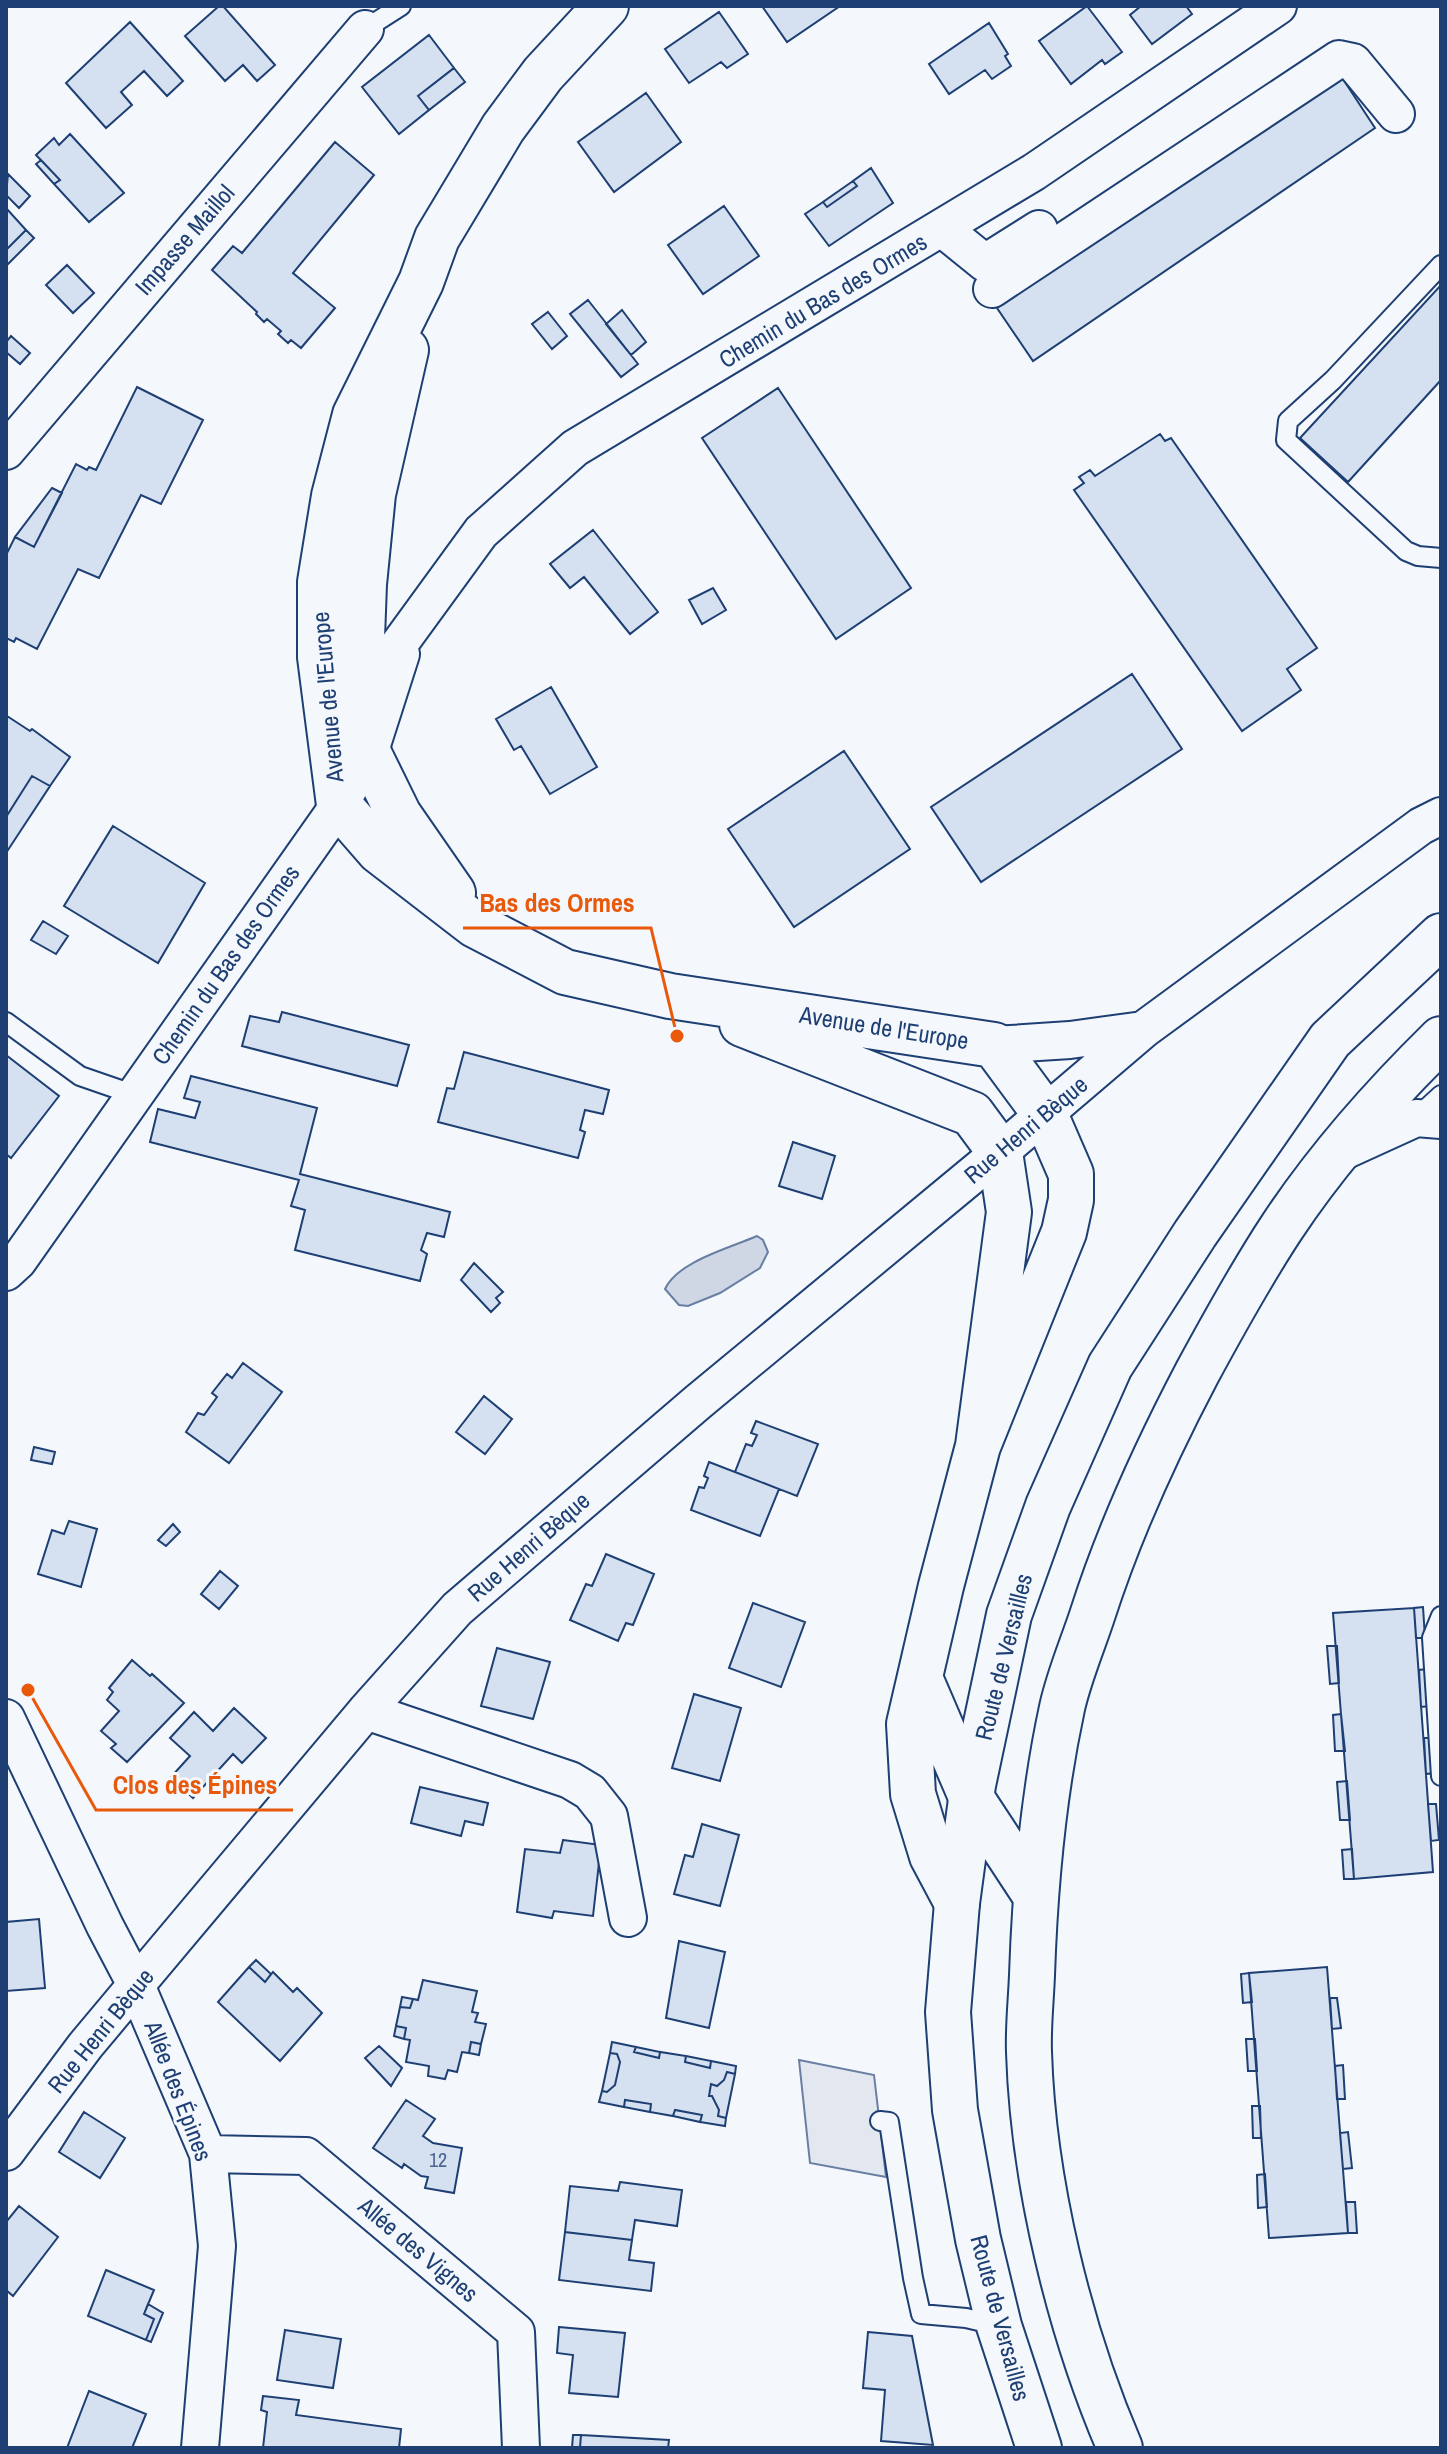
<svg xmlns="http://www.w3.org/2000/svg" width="1447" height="2454" font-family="'Archivo Narrow',sans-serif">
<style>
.parking{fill:#e3e8f0;stroke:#687fa3;stroke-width:2}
.water{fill:#cfd7e4;stroke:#687fa3;stroke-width:2}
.building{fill:#d5e0f0;stroke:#1d3f73;stroke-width:2}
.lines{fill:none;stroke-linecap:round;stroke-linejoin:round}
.service-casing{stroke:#1d3f73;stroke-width:22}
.minor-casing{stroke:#1d3f73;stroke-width:40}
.tertiary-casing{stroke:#1d3f73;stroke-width:48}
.primary-casing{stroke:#1d3f73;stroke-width:48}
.service{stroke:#f4f7fb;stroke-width:18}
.minor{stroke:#f4f7fb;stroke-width:36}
.tertiary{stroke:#f4f7fb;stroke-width:44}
.primary{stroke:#f4f7fb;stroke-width:44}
.labels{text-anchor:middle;stroke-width:6;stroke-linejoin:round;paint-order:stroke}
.number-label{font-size:20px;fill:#4b6792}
.street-label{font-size:24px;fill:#1d3f73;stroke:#f4f7fb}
.leader{fill:none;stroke:#e8590c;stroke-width:3}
.callout-dot{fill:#e8590c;stroke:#f4f7fb;stroke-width:3}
.callout-label{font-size:26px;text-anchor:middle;font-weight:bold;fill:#e8590c;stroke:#f4f7fb;stroke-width:6;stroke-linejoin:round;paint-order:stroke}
</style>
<rect width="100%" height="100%" fill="#f4f7fb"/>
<path class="parking" d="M799,2060L874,2075L886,2177L810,2163Z"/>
<path class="water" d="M757,1236L763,1240L768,1252L760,1268L720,1293L688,1306L679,1305L665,1289C678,1261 730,1248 757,1236Z"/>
<path class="building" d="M219,6H223L275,65L257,81L243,65L225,81L185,36Z
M762,6H840L787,42Z
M1087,6L1122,52L1105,64L1102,60L1071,84L1039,41Z
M1141,6H1186L1192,14L1152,44L1130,15Z
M719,12L748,54L727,68L721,62L689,83L665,49Z
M130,22L183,81L167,96L144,71L121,92L132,105L106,128L66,83Z
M989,23L1008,54L1005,56L1011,66L992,79L985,70L949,94L929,64Z
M429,35L454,68L418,96L429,110L399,134L362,87Z
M454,68L465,82L429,110L418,96Z
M1341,76L1375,128L1033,361L997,308Z
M646,93L681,142L614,192L578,142Z
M70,134L124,193L89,222L54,184L60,180L36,155L54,138L59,145Z
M335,142L374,175L293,273L335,308L301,348L291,340L288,343L278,334L281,331L267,319L264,322L256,314L257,312L212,270L233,246L242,253Z
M41,160L60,180L54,184L36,164Z
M871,168L893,203L829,246L805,214L823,202L827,207L857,186L853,181Z
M8,174L30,196L19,208L6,195Z
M853,181L857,186L827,207L823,202Z
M724,206L759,256L703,294L668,245Z
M6,208L26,230L6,250Z
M26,230L34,238L6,266V250Z
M67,265L94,293L73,313L46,285Z
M1441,285V380L1348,482L1300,438Z
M588,300L638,364L621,377L570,314Z
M622,310L646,342L631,355L606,324Z
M548,312L567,336L552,349L532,324Z
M11,336L30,353L20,364L6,352V342Z
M137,387L203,420L161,504L141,495L99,578L78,569L37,649L16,638L14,642L6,638V555L15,537L34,547L76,464L87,470L89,467L96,470Z
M778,388L911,588L836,639L702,438Z
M1160,434L1165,441L1171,438L1317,648L1287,669L1301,690L1242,731L1074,490L1084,483L1079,477L1090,470L1095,476Z
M52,488L62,493L34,547L15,537Z
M593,530L658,612L630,634L584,577L570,588L550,564Z
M713,588L726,610L702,624L689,600Z
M1132,674L1182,749L981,882L931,807Z
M551,687L597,767L550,794L521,746L514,750L496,719Z
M6,711L7,716L30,731L32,729L70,757L50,786L32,776L6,817Z
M844,751L910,849L794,927L728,829Z
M32,776L50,786L6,853V817Z
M113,826L205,883L158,963L64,906Z
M43,921L68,936L56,954L31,940Z
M282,1012L409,1045L397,1086L242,1046L250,1016L279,1022Z
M464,1052L609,1090L603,1114L585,1110L580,1130L585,1132L578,1158L438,1122L447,1088L454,1089Z
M6,1055L59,1096L11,1158L6,1154Z
M191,1076L317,1108L300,1174L450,1212L444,1237L427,1233L421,1250L427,1254L420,1281L295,1250L305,1210L291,1206L299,1180L150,1142L158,1109L195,1118L200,1102L184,1098Z
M793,1142L835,1156L822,1199L779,1186Z
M474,1263L503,1292L496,1298L500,1303L491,1312L461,1280Z
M243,1363L282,1392L229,1463L186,1432L198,1413L204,1415L217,1397L212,1393L227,1374L232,1378Z
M484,1396L512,1419L485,1454L456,1432Z
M756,1421L818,1444L797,1496L735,1472L746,1444L752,1446L757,1435L751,1433Z
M34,1447L55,1452L52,1464L31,1460Z
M709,1462L779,1489L760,1536L691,1510L699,1487L704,1488L708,1478L704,1476Z
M69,1521L97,1529L81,1587L38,1574L52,1530L64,1534Z
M173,1524L180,1532L166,1546L158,1540Z
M606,1554L654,1574L633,1625L626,1623L618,1641L570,1620L586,1584L592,1586Z
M220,1571L238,1586L219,1609L201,1594Z
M753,1603L805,1622L781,1687L729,1668Z
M1423,1607L1425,1638H1416L1414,1608Z
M1414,1608L1433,1872L1354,1879L1333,1613Z
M1327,1646H1337L1339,1683L1330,1684Z
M497,1648L550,1662L533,1719L481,1706Z
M132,1660L150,1676L152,1674L184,1703L127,1762L111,1748L116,1744L101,1731L119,1711L107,1700L113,1692L109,1688Z
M1427,1669L1430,1706L1421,1707L1419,1670Z
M694,1694L741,1708L720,1781L672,1768Z
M234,1708L266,1738L242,1763L233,1754L193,1798L171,1777L190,1756L170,1738L194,1712L213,1731Z
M1341,1714L1345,1751H1335L1333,1715Z
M1424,1738H1432L1434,1773L1426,1774Z
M1347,1781L1350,1820H1340L1337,1782Z
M420,1787L488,1803L483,1825L465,1821L461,1836L411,1823Z
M1428,1804H1436L1439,1840L1431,1841Z
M702,1824L739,1835L720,1906L674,1894L685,1855L693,1857Z
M563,1840L601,1845L593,1916L554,1911L552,1918L517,1912L525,1849L560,1853Z
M1352,1849L1354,1879H1344L1342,1850Z
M39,1919L45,1988L6,1991V1922Z
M679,1941L725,1952L709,2028L666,2018Z
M256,1960L271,1974L265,1982L249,1967Z
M249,1967L265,1982L273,1972L293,1992L297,1988L322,2013L280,2061L218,2002Z
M1327,1967L1348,2233L1269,2238L1249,1973Z
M1249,1973L1252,2002L1243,2003L1241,1974Z
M423,1980L477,1991L472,2012L478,2013L475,2022L486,2024L481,2044L471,2042L469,2053L462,2052L457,2072L448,2070L445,2079L428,2076L429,2066L406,2062L410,2040L404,2039L406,2028L396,2026L400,2007L410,2008L413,1999L418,2000Z
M402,1997L413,1999L410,2008L400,2007Z
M1330,1998H1337L1341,2028L1332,2029Z
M396,2026L406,2028L404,2039L394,2036Z
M1246,2039H1255L1257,2071H1248Z
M471,2042L481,2044L479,2055L469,2053Z
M612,2042L636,2047L634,2052L659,2058L660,2052L686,2056L685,2062L710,2068L711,2061L736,2066L735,2074L727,2072L724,2080L717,2086L711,2084L709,2096H712L719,2110L718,2116L726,2118L725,2126L700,2122L702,2115L675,2110L673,2116L650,2112L651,2104L625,2100L624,2107L599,2102L602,2091L607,2092L615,2085L620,2062L617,2054L610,2053Z
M379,2046L402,2068L391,2086L365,2058Z
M636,2047L660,2052L659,2058L634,2052Z
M610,2053L617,2054L620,2062L615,2085L607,2092L602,2091Z
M686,2056L711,2061L710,2068L685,2062Z
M1343,2065L1345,2099H1337L1335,2066Z
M727,2072L735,2074L726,2118L718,2116L719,2110L712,2096H709L711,2084L717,2086L724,2080Z
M406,2100L435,2119L423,2136L433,2143L462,2148L454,2193L425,2188L428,2177L421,2176L404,2164L402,2168L373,2148Z
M625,2100L651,2104L650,2112L624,2107Z
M1252,2106H1260L1261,2138H1253Z
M675,2110L702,2115L700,2122L673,2116Z
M84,2112L125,2138L100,2178L59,2152Z
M1348,2132L1352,2168L1343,2169L1340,2133Z
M1265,2174L1267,2207L1258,2208L1257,2175Z
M620,2182L682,2190L677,2226L635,2220L632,2240L565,2232L570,2186L618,2191Z
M1346,2202H1355L1357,2233H1348Z
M19,2206L58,2237L13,2296L6,2290V2222Z
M565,2232L632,2240L629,2260L654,2263L651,2291L559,2280Z
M106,2270L154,2290L144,2314L154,2319L146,2340L88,2316Z
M148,2304L163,2313L151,2342L146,2340L154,2319L144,2314Z
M559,2327L625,2333L618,2397L569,2393L573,2355L557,2353Z
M285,2330L341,2339L333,2388L277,2380Z
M868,2332L912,2336L933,2445L881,2441L885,2390L863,2388Z
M89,2391L146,2414L132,2448H67Z
M263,2396L299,2400L296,2415L401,2429L399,2448H263L267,2412L261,2410Z
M573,2435H581L580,2448H572Z
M581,2435L669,2440L668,2448H580Z"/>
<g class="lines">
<defs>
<path id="service" d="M365,29L401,6
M1441,265L1333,380L1288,421L1286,440L1406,551L1418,556L1441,558
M6,1022L80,1076L135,1095
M1418,1116L1441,1095
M1441,1616L1432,1638L1441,1776
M880,2121L889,2122L913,2278L921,2314L966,2318L996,2325"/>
<path id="minor" d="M943,229L985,263L1039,229
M992,289L1339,59L1353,62L1396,114
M6,451L365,29
M345,685L360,691L379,672L481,532L575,448L1034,172L1278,6
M994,1045L1070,1040L1143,1030
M1337,1154L1416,1118L1441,1120
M6,1272L18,1261L339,805L369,754L401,654
M366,1711L570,1780L590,1792L609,1816L628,1918
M6,1718L105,1926L136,1985L208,2154L217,2246L200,2448
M6,2152L85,2046L136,1985L366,1711L457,1609L698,1402L1000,1152L1143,1030L1421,826L1441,816
M208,2154L306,2156L516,2332L521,2448"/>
<path id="tertiary" d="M606,6L543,74L503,128L437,238L421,282L355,415L334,496L320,582V657L339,805L379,851L475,925L565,972L670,996L994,1045L1045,1114L1071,1174V1200L1064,1232L978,1446
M406,350L373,494L364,584L360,691L369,754L399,815L453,893
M742,1024L972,1114L1000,1152L1009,1212L978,1446L941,1586L909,1724L913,1794L932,1856L957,1903
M920,1678L972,1799"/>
<path id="primary" d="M972,1799L1035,1895
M1039,2448L999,2326L978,2239L955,2110L948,2012L957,1903L973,1785L1009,1615L1048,1506L1110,1366L1195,1234L1330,1040L1441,936
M1120,2448C1069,2330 1033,2181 1029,2052C1028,2027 1031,2001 1032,1975C1035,1886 1043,1796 1062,1708C1069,1676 1083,1644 1093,1613C1120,1529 1156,1451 1197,1373C1224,1323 1251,1274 1282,1227C1327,1159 1383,1096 1441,1039"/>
</defs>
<use href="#service" class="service-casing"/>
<use href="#minor" class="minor-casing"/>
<use href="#tertiary" class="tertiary-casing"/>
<use href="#primary" class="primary-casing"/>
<use href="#service" class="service"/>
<use href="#minor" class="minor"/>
<use href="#tertiary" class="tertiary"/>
<use href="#primary" class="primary"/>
</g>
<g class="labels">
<g class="number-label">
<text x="438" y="2167">12</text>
</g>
<g class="street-label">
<text transform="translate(185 240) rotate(-49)" y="8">Impasse Maillol</text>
<text transform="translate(823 301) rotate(-31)" y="8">Chemin du Bas des Ormes</text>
<text transform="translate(328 697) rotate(-95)" y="8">Avenue de l'Europe</text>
<text transform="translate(226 965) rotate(-55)" y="8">Chemin du Bas des Ormes</text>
<text transform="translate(884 1028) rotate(9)" y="8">Avenue de l'Europe</text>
<text transform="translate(1026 1130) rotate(-40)" y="8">Rue Henri Bèque</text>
<text transform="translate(529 1547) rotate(-41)" y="8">Rue Henri Bèque</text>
<text transform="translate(1004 1657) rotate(-76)" y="8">Route de Versailles</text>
<text transform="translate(101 2031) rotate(-51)" y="8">Rue Henri Bèque</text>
<text transform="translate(178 2091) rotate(69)" y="8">Allée des Épines</text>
<text transform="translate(418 2250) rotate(40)" y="8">Allée des Vignes</text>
<text transform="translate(1000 2318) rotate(75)" y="8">Route de Versailles</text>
</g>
</g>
<path class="leader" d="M677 1036L651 928H463M28 1690L96 1810H293"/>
<g class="callout-dot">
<circle cx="677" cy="1036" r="8"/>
<circle cx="28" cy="1690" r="8"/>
</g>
<g class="callout-label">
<text x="557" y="912">Bas des Ormes</text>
<text x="195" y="1794">Clos des Épines</text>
</g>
<rect width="1447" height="2454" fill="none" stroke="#1d3f73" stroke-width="16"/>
</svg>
